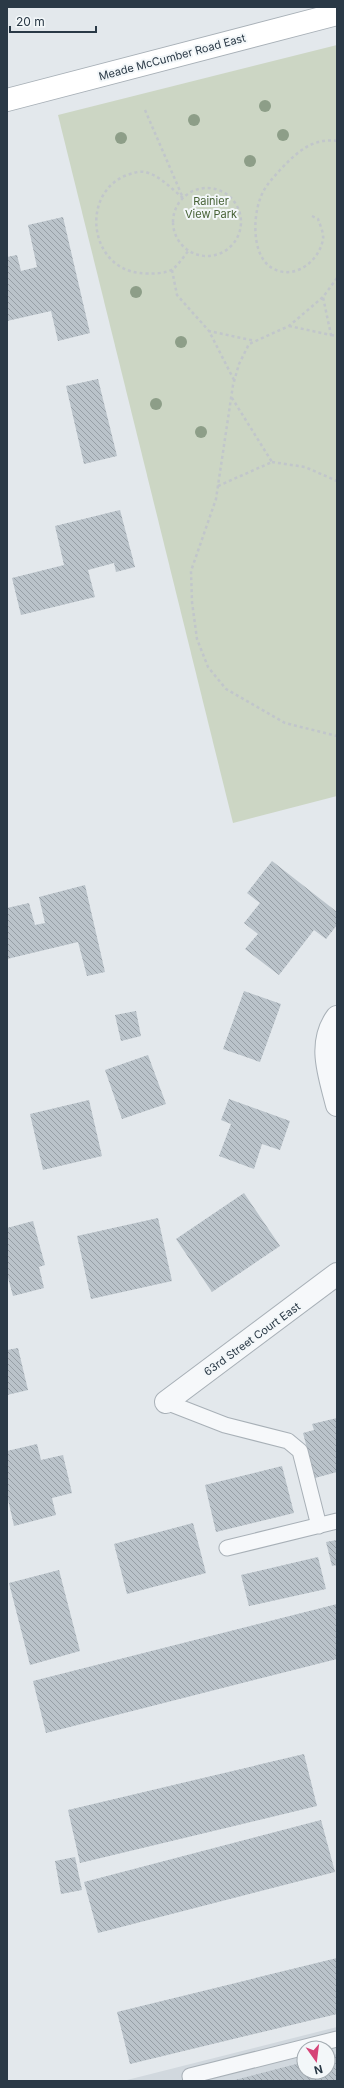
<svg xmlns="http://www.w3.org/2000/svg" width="344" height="2088" font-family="Inter,sans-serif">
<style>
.built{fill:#d1d8de;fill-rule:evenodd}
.park{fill:#ccd6c4}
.building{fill:url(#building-back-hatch)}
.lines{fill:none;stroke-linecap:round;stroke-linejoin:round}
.lane-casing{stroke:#a8b0b7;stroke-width:17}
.street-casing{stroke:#a8b0b7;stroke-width:24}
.secondary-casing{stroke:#a8b0b7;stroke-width:24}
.path{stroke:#c1c6cb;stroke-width:2.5;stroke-dasharray:3 3;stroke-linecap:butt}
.lane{stroke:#f6f8fa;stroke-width:15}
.street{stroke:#f6f8fa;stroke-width:22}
.secondary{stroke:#fff;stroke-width:22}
.tree{fill:#8d9e88}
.labels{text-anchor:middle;stroke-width:4;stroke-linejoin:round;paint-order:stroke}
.street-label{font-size:11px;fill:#2a3946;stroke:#f3f7f9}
.park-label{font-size:11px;fill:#476236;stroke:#f3f7f9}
</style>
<defs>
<pattern id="building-back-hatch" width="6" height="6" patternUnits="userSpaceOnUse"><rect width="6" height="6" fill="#bac3ca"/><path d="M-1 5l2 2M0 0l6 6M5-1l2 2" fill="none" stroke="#979fa6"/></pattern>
</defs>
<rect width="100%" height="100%" fill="#e3e8ec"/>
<path class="built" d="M337,2027V2081H123ZM304,2048H328V2072H304Z"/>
<path class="park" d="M337,45V796L233,823L58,115Z"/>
<path class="building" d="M63,217L90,333L58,341L51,311L7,321V257L17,255L21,271L37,267L28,225Z
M98,379L117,456L84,464L66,386Z
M120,510L135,567L116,572L114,563L88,570L95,597L21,615L12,578L64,565L55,526Z
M272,861L337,912V925L326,939L314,930L279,975L245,949L258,934L244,923L260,903L247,893Z
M85,885L105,972L87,976L78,942L7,959V908L29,903L35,925L45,923L39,897Z
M244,991L281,1004L260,1062L223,1049Z
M136,1011L141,1036L121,1041L115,1015Z
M148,1055L166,1104L122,1119L105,1070Z
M229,1099L290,1121L280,1150L262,1144L254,1169L219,1156L231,1124L221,1120Z
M89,1100L102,1156L43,1170L30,1114Z
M244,1193L280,1246L212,1292L176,1239Z
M158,1218L172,1281L91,1299L77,1236Z
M33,1221L45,1265L39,1267L44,1288L13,1296L7,1274V1228Z
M18,1348L28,1390L7,1395V1350Z
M337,1418V1472L315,1478L303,1433L314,1430L312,1424Z
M37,1444L41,1460L63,1455L72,1493L52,1498L56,1515L14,1526L7,1495V1451Z
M282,1466L294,1513L216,1532L205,1485Z
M193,1523L206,1573L127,1594L114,1544Z
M337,1540V1565L332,1566L326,1542Z
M318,1557L326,1589L249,1606L241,1575Z
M59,1570L80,1651L30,1665L9,1583Z
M337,1604V1659L46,1733L33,1681Z
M304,1754L317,1806L80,1863L68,1810Z
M321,1820L335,1872L98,1933L84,1882Z
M75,1857L82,1890L61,1894L55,1861Z
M337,1958V2014L130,2064L117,2012Z
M337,2054V2081H231L304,2062V2072H328V2056Z"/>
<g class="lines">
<defs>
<path id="lane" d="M166,1402L225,1425L288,1441L300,1451L319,1526
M227,1548L337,1521
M191,2081L190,2076L337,2039"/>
<path id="street" d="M337,1017C317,1044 330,1076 337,1105
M166,1402L337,1274"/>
<path id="secondary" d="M7,100L337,14"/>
</defs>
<use href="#lane" class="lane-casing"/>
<use href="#street" class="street-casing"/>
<use href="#secondary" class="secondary-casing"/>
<path class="path" d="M145,110L183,198C172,189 159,175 145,172C139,171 133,173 127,175C80,193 89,268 140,273C149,274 166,274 173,269C179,264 184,256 189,250
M173 222a34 34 0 1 1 68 0a34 34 0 1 1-68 0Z
M312,216L318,219C320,225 324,233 323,239C320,258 300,277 279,271C252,264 252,221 260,199C264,187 272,179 280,170C296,153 313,137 337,141
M172,270L177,295L209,331
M337,278L323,297L289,326L249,344L239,364L233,385L216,499L191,571L192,602L197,639L208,667L226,689L285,723L337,736
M289,326L331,335L323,297
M331,335L337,336
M234,380L209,331L255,341
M272,462L305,467L337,481
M218,486L272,462L232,398"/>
<use href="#lane" class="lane"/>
<use href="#street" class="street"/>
<use href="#secondary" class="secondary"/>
</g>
<g class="tree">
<circle cx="265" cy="106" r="6"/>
<circle cx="194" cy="120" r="6"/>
<circle cx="283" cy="135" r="6"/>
<circle cx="121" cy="138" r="6"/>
<circle cx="250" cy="161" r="6"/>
<circle cx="136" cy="292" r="6"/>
<circle cx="181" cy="342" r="6"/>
<circle cx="156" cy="404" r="6"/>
<circle cx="201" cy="432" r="6"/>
</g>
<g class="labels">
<g class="street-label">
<text transform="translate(172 57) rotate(-15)" y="4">Meade McCumber Road East</text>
<text transform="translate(252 1339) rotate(-36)" y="4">63rd Street Court East</text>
</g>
<g class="park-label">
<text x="211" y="205">Rainier<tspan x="211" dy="13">View Park</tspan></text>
</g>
</g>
<rect width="344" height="2088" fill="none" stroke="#2a3946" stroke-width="16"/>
<g transform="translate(316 2060) rotate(166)"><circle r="19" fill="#f3f7f9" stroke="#a3abb1"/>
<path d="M0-3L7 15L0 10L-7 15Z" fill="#d64377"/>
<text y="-6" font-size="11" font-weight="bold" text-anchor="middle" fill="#2a3946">N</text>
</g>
<path d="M10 26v6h86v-6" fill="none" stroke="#2a3946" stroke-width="2"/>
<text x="16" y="26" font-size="12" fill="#2a3946" stroke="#f3f7f9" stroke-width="3" paint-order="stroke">20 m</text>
</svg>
